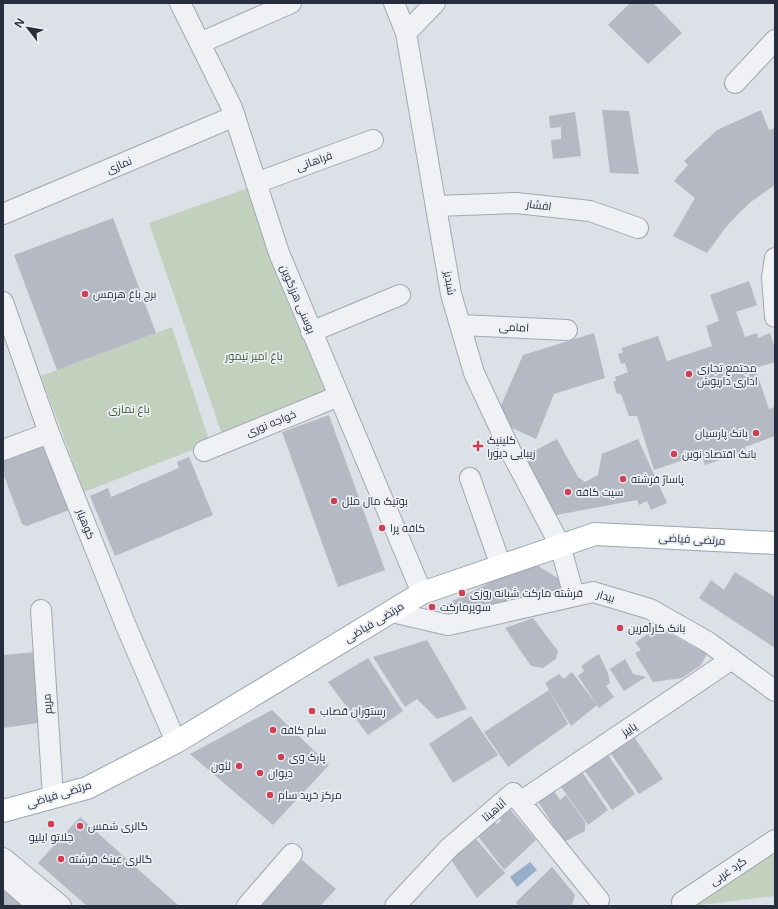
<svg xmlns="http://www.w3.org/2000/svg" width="778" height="909" font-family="'Noto Sans',Cairo,sans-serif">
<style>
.green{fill:#c2d1bd}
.water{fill:#97aec8}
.building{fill:#b4b9c3}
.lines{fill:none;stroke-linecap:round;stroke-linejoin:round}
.minor-casing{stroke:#a2a7b1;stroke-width:22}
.major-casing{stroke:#9ca5b2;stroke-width:24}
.minor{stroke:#eff1f5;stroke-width:20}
.major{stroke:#fff;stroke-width:22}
.poi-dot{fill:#cf3f53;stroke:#eceff4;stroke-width:1.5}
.labels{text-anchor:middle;stroke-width:3.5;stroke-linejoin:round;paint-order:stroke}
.street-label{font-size:11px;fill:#262e3d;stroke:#eceff4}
.poi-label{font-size:11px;fill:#262e3d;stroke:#eceff4;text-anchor:start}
.park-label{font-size:11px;fill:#3a5933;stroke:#eceff4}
</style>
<rect width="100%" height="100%" fill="#dce0e7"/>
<path class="green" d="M251,187L331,393L223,437L149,223Z
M172,327L210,443L84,492L41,376Z
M770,851L775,858V896L692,906Z"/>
<path class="water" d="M530,862L537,870L517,887L510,877Z"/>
<path class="building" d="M630,3H653L682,33L648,64L608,25Z
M602,110L629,111L639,174L610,173Z
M761,110L769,130L775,128V185L752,201L739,213L726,227L707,253L673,236L695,198L674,181L688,165L684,161L717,130Z
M575,112L581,156L553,159L551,140L561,139V127L550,128L549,116Z
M113,218L156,333L57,370L14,255Z
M749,281L757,305L736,312L745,337L757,333L758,338L770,333L775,348V362L755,368L769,409L775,407V436L745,447L746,451L705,465L701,454L654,470L637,416H629L621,394H617L613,382L616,381L615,377L628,372L625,363L621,364L618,354L623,352L621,348L658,336L667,361L712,346L706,326L719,321L710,295Z
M594,333L605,378L554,394L536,439L506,425L499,410L523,355Z
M329,415L385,570L338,587L282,432Z
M42,437L69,510L27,526L22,524L3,473V451Z
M557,439L578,477L585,482L598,475L602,454L638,439L667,503L651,510L647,501L639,505L637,500L551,516L523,457Z
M189,457L213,515L115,556L90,496L108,488L111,497L179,468L177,462Z
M532,562L559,579L561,589L497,608L443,613L442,606Z
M735,572L775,597V648L699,598L711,580L724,590Z
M533,618L558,651L556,659L543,668L531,666L505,628Z
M658,627L707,654L701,665L682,678L653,682L635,653L641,650L635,643Z
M427,640L467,709L437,719L417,699L405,707L373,657Z
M37,652L38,723L3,728V655Z
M599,654L608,673L610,683L606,686L614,697L599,708L578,676L584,671L581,666Z
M368,658L403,711L368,735L328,682Z
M625,659L633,674L646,677L624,691L610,669Z
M572,672L597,705L571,726L545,683L559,674L564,679Z
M549,690L568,724L508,767L484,732Z
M272,710L329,765L273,825L190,754Z
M471,716L498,755L453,783L429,744Z
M634,737L663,779L639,794L609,751Z
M608,755L635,794L612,810L583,768Z
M582,772L608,810L588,825L559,784Z
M552,788L560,800L566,795L585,822V831L564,842L537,800Z
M509,808L536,840L504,870L478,836L494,822L497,824L501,821L499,817Z
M80,817L179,906H87L38,863Z
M476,839L505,873L477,898L451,860Z
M302,860L336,889L320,906H261Z
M552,867L575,895L572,905L518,906L516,902Z
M3,882L32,906H3Z"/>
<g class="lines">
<defs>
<path id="minor" d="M180,3L232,108L279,253L422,593
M394,3L406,33L451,294L474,373L512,454L560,545L574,596
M406,33L435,3
M200,43L291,3
M735,83L775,40
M256,183L373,140
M437,206L516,203L590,211L638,228
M3,214L235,116
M775,258L772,277L775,317
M3,302L49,433L126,626L176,742
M460,325L567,330
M311,332L400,295
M3,450L49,433
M204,451L339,396
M470,478L501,566
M41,610L53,797
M392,612L448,625L593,592L650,609L708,642L775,691
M526,798L732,659
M3,858L61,906
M6,878L38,906
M682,902L775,840
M247,906L292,854
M395,906L449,848L513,793L599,900"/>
<path id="major" d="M3,811L87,788L176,742L422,593L595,534L775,543"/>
</defs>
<use href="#minor" class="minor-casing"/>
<use href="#major" class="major-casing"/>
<use href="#minor" class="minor"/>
<use href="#major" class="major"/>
</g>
<g class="poi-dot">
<circle cx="85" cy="294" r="4"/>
<circle cx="689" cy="374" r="4"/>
<circle cx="756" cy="433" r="4"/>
<path d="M476 440h4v4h4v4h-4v4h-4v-4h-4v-4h4z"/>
<circle cx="674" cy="454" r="4"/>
<circle cx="623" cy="479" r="4"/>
<circle cx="568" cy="492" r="4"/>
<circle cx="334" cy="501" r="4"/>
<circle cx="382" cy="528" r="4"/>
<circle cx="462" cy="593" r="4"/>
<circle cx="432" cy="607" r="4"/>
<circle cx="620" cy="628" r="4"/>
<circle cx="312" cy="711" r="4"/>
<circle cx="273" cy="730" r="4"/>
<circle cx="281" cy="757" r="4"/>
<circle cx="239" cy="766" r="4"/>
<circle cx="260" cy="773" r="4"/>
<circle cx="270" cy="795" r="4"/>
<circle cx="51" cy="824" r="4"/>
<circle cx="80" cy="826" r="4"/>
<circle cx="61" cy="859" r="4"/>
</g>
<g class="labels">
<g class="street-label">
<text transform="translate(314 161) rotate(-20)" y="4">فراهانی</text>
<text transform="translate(119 165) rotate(-23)" y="4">نمازی</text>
<text transform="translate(539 205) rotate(7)" y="4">افشار</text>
<text transform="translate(450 283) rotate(80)" y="4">شبدیز</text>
<text transform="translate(298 299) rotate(67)" y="4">بوسنی هرزگوین</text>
<text transform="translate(514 327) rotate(2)" y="4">امامی</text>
<text transform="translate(271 423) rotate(-22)" y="4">خواجه نوری</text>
<text transform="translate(86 524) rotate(68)" y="4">کوهیار</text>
<text transform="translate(692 539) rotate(3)" y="4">مرتضی فیاضی</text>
<text transform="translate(606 596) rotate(16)" y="4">بیدار</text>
<text transform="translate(374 622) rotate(-31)" y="4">مرتضی فیاضی</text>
<text transform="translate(47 704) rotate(-94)" y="4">مریم</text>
<text transform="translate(629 729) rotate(-34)" y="4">پاییز</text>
<text transform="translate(59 794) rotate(-17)" y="4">مرتضی فیاضی</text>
<text transform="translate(494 810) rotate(-40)" y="4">آناهیتا</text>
<text transform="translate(728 871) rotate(-34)" y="4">گرد غربی</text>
</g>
<g class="poi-label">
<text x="93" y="298">برج باغ هرمس</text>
<text x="697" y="372">مجتمع تجاری<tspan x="697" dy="13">اداری داریوش</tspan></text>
<text x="748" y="437" text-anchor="end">بانک پارسیان</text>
<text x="487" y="444">کلینیک<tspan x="487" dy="13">زیبایی دیورا</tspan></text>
<text x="682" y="458">بانک اقتصاد نوین</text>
<text x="631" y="483">پاساژ فرشته</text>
<text x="576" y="496">سیت کافه</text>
<text x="342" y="505">بوتیک مال ملل</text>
<text x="390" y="532">کافه پرا</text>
<text x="470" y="597">فرشته مارکت شبانه روزی</text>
<text x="440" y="611">سوپرمارکت</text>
<text x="628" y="632">بانک کارآفرین</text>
<text x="320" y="715">رستوران قصاب</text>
<text x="281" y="734">سام کافه</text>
<text x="289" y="761">پارک وی</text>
<text x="231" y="770" text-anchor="end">لئون</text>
<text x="268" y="777">دیوان</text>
<text x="278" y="799">مرکز خرید سام</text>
<text x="88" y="830">گالری شمس</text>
<text x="51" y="841" text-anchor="middle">جلاتو ایلیو</text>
<text x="69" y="863">گالری عینک فرشته</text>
</g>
<g class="park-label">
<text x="254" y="360">باغ امیر تیمور</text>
<text x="129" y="413">باغ نمازی</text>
</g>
</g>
<rect width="778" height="909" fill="none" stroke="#262e3d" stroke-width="8"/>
<g transform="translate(28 28) rotate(301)" stroke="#eceff4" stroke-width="3" paint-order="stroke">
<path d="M0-3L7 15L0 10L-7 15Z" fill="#262e3d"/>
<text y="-6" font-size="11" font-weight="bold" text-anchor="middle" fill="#262e3d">N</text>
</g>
</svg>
